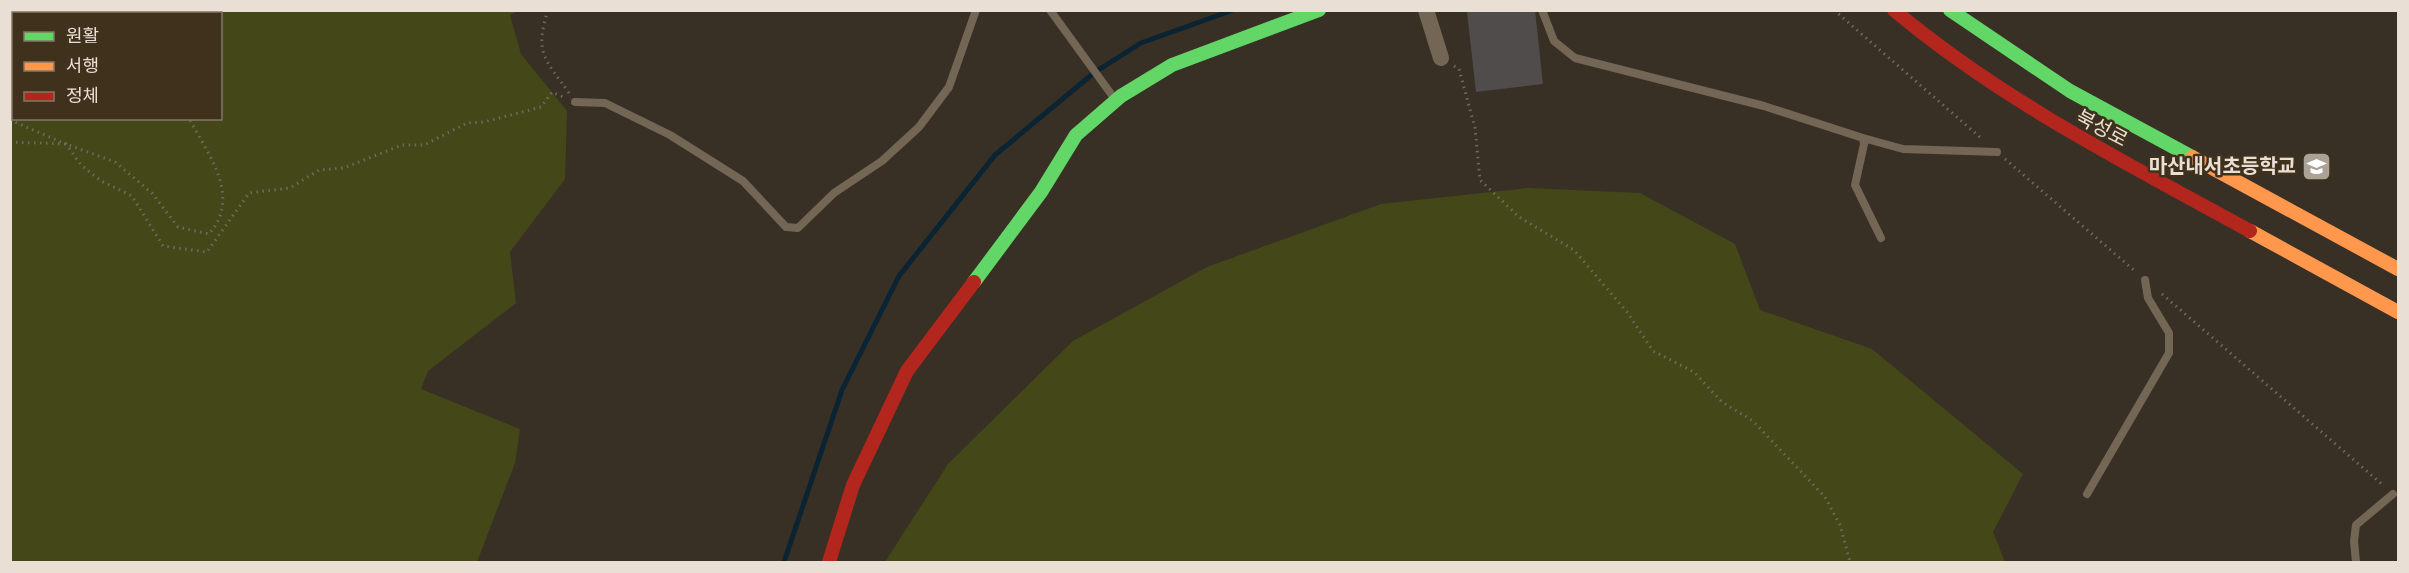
<svg xmlns="http://www.w3.org/2000/svg" width="2409" height="573" font-family="Roboto,'Noto Sans KR',sans-serif">
<style>
.green{fill:#444818;fill-rule:evenodd}
.lines{fill:none;stroke-linecap:round;stroke-linejoin:round}
.stream{stroke:#0a2434;stroke-width:5}
.building{fill:#4f4c4b}
.path{stroke:#73685c;stroke-width:3;stroke-dasharray:1.5 4.5;stroke-linecap:butt}
.lane{stroke:#736655;stroke-width:8}
.street{stroke:#736655;stroke-width:16}
.fast{stroke:#63d668;stroke-width:14}
.slow{stroke:#ff974d;stroke-width:14}
.jam{stroke:#b3261e;stroke-width:14}
.labels{text-anchor:middle;stroke-width:5;stroke-linejoin:round;paint-order:stroke}
.street-label{font-size:20px;fill:#e9dfd4;stroke:#40311d}
.poi-label{font-size:20px;font-weight:bold;fill:#e9dfd4;stroke:#40311d;text-anchor:end}
</style>
<rect width="100%" height="100%" fill="#383025"/>
<path class="green" d="M10,11H518L510,15L521,54L567,111L565,179L510,252L516,303L428,371L421,389L520,429L515,463L477,562H11ZM14,14H220V118H14Z
M1528,188L1640,193L1735,244L1760,310L1872,349L2023,474L1993,532L2005,562H885L948,464L1073,341L1207,267L1381,204Z"/>
<g class="lines">
<path class="stream" d="M784,562L842,390L899,276L995,155L1095,72L1141,43L1233,10"/>
</g>
<path class="building" d="M1481,10H1535L1543,84L1476,92L1467,12Z"/>
<g class="lines">
<path class="path" d="M162,10L163,14
M548,10C534,53 545,59 569,93
M1834,10L1982,139
M10,11L16,10
M1454,66L1459,69L1475,128L1480,180L1519,217L1574,250L1627,312L1653,351L1694,372L1722,402L1753,421L1825,497L1840,525L1850,562
M10,120L66,144L81,165L101,181L132,196L163,246L207,252L249,193L290,188L319,170L344,168L402,145H424L467,123L484,122L541,107L552,92L565,98
M10,142L66,144L115,162L152,193L178,227L209,234C242,196 208,155 189,118
M2005,159L2136,272
M2162,294L2384,486"/>
<path class="lane" d="M1050,10L1114,98
M1542,10L1554,41L1575,58L1764,106L1863,138L1864,144L1855,185L1881,238
M575,102L605,103L670,135L743,181L786,227L798,228L834,193L882,161L919,127L949,87L976,10
M1863,138L1903,149L1997,152
M2087,494L2169,353V333L2148,298L2145,280
M2356,562L2354,541L2356,525L2393,494"/>
<path class="street" d="M1426,10L1441,58"/>
<path class="fast" d="M1950,10L2070,91L2192,157
M974,282L1041,192L1076,135L1121,96L1172,65L1319,10"/>
<path class="slow" d="M2192,157L2398,269
M2250,231L2398,312"/>
<path class="jam" d="M1894,10C2001,100 2128,164 2250,231
M829,562L853,485L907,371L974,282"/>
</g>
<defs>
<symbol id="school-square" viewBox="-11 -11 22 22"><rect x="-9" y="-9" width="18" height="18" rx="4" fill="#aba297" stroke="#40311d"/><path d="M0-5L7-2L0 1L-7-2ZM-4 1L0 2.5L4 1V4Q0 6-4 4Z" fill="#fff"/></symbol>
</defs>
<g fill-rule="evenodd">
<use href="#school-square" x="2300" y="150" width="33" height="33"/>
</g>
<g class="labels">
<g class="street-label">
<text transform="translate(2102 128) rotate(28)" y="7">북성로</text>
</g>
<g class="poi-label">
<text x="2296" y="173">마산내서초등학교</text>
</g>
</g>
<rect width="2409" height="573" fill="none" stroke="#e9dfd4" stroke-width="24"/>
<rect x="12" y="12" width="210" height="108" fill="#40311d" stroke="#847766" stroke-width="1.5"/>
<rect x="24" y="32" width="30" height="9" fill="#63d668" stroke="#847766" stroke-width="1.5"/>
<text x="66" y="42" font-size="18" fill="#e9dfd4">원활</text>
<rect x="24" y="62" width="30" height="9" fill="#ff974d" stroke="#847766" stroke-width="1.5"/>
<text x="66" y="72" font-size="18" fill="#e9dfd4">서행</text>
<rect x="24" y="92" width="30" height="9" fill="#b3261e" stroke="#847766" stroke-width="1.5"/>
<text x="66" y="102" font-size="18" fill="#e9dfd4">정체</text>
</svg>
